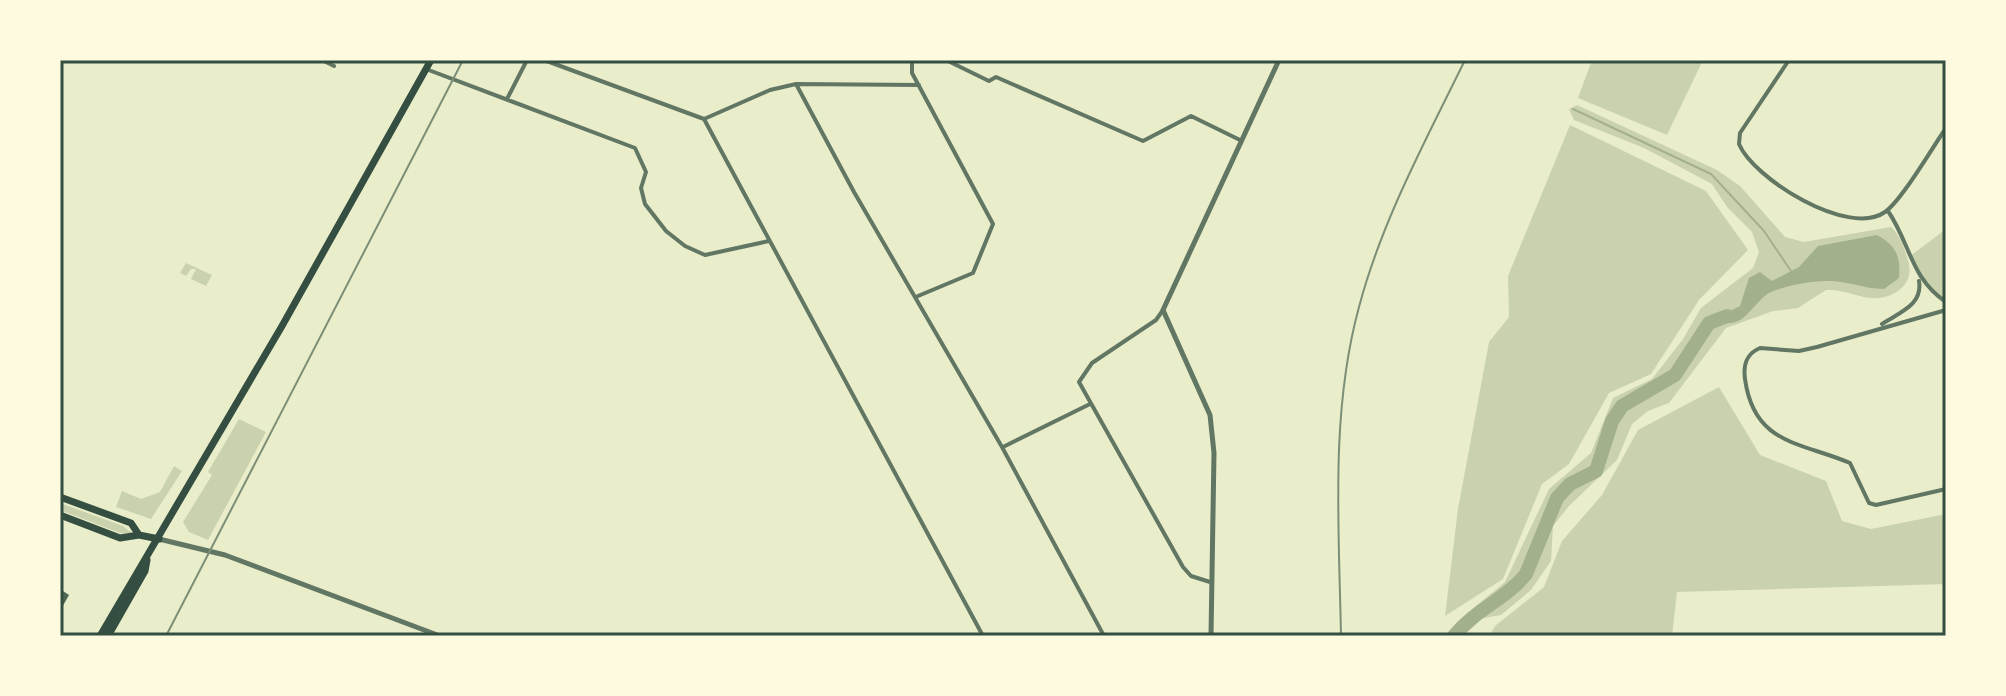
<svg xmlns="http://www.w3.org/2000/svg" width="2006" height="696" font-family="'Roboto Condensed',sans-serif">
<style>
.green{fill:#cad2ad}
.water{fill:#a3b18a}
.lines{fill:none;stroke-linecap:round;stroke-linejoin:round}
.stream{stroke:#a3b18a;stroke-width:2}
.river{stroke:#a3b18a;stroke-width:14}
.building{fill:#4f6655}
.minor{stroke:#617663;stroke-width:4}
.tertiary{stroke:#617663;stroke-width:5}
.primary{stroke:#344e41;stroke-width:7}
.trunk{stroke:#344e41;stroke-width:7}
.tram{stroke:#7c8e77;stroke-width:2}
.rail{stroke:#7c8e77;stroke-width:2}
.neatline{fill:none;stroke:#344e41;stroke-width:3}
</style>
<rect width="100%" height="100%" fill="#e9edc9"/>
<path class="green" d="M1592,60H1703L1667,135L1578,98Z
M1577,105L1717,170L1740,186L1785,237L1804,242L1891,227C1900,235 1905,249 1908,261C1916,284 1893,300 1870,298C1855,296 1842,289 1826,290L1798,308L1773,311L1726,328L1669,403L1648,411L1632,424L1617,460L1569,506L1553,526L1551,561L1531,590L1501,615L1478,619L1471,610L1505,582L1549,489L1591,453L1613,398L1652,379L1683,339L1701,308L1753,268L1759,252L1752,232L1727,207L1712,184L1644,148L1574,120L1569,109Z
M1570,125L1706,191L1748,250L1699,300L1651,374L1609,393L1569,464L1542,484L1503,579L1445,616L1458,509L1489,342L1509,317L1508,276Z
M1946,229V302L1919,278L1909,257Z
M186,263L212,275L206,286L191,279L196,269H191L186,276L180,273Z
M1719,387L1760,455L1826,481L1842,521L1871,529L1946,514V584L1677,592L1672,636H1489L1495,626L1544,587L1562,541L1602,495L1638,430Z
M239,419L266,432L208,540L189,532L183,522L212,475L208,472Z
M174,466L182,471L151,519L116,507L122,491L141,499L160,492Z
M60,503L123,526L133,534L120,533L60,510Z"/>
<path class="water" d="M1877,235C1896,245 1901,257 1899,278L1884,289C1870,289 1859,285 1846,283C1824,278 1797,283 1776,290C1754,297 1749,325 1726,323L1728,312L1740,306L1749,278L1760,272L1772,281L1799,267L1818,246Z"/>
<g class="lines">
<path class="stream" d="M1573,109L1711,174L1764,231L1791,271"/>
<path class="river" d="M1454,636C1476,609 1506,599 1526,574L1557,498L1570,484L1596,471L1612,421L1622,406L1675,375L1709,323L1727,316"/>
</g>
<path class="building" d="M60,589L69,595L60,611Z"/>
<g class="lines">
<path class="minor" d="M322,60L334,66
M544,60L704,119L770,90L796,84L919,85
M912,60V73L993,224L973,273L918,296
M946,60L989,81L996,77L1143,141L1191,116L1240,140
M1789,60L1740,133L1739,144C1753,178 1848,238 1885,212C1902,200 1932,148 1946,128
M426,69L635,148L646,172L641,188L645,204L666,231L685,246L705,255L769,241
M796,84L854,192L1002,447L1104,636
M507,99L527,60
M704,119L983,636
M1888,211C1910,243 1911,279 1946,302
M1163,310L1156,320L1092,363L1079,382L1183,567L1191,576L1210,582
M1946,310L1817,347L1799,351L1760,348C1746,354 1743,365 1745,379C1754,445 1801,442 1850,463L1869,503L1876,505L1946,489
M1882,324C1900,312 1923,305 1919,281
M1003,447L1090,404"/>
<path class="tertiary" d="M159,539L225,555L440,636
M1211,636L1214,453L1210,415L1163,310L1279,60"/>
<path class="primary" d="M60,497L131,523L139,535
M60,515L120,538L139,535L159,539"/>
<path class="trunk" d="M100,636L282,326L431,60
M108,636L145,571L147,560"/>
<path class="tram" d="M166,636L463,60"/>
<path class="rail" d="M1341,636C1339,527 1330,413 1359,307C1382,220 1426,140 1465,60"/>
</g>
<rect width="2006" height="696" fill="none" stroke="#fefae0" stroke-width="124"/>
<rect x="62" y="62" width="1882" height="572" class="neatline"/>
</svg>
